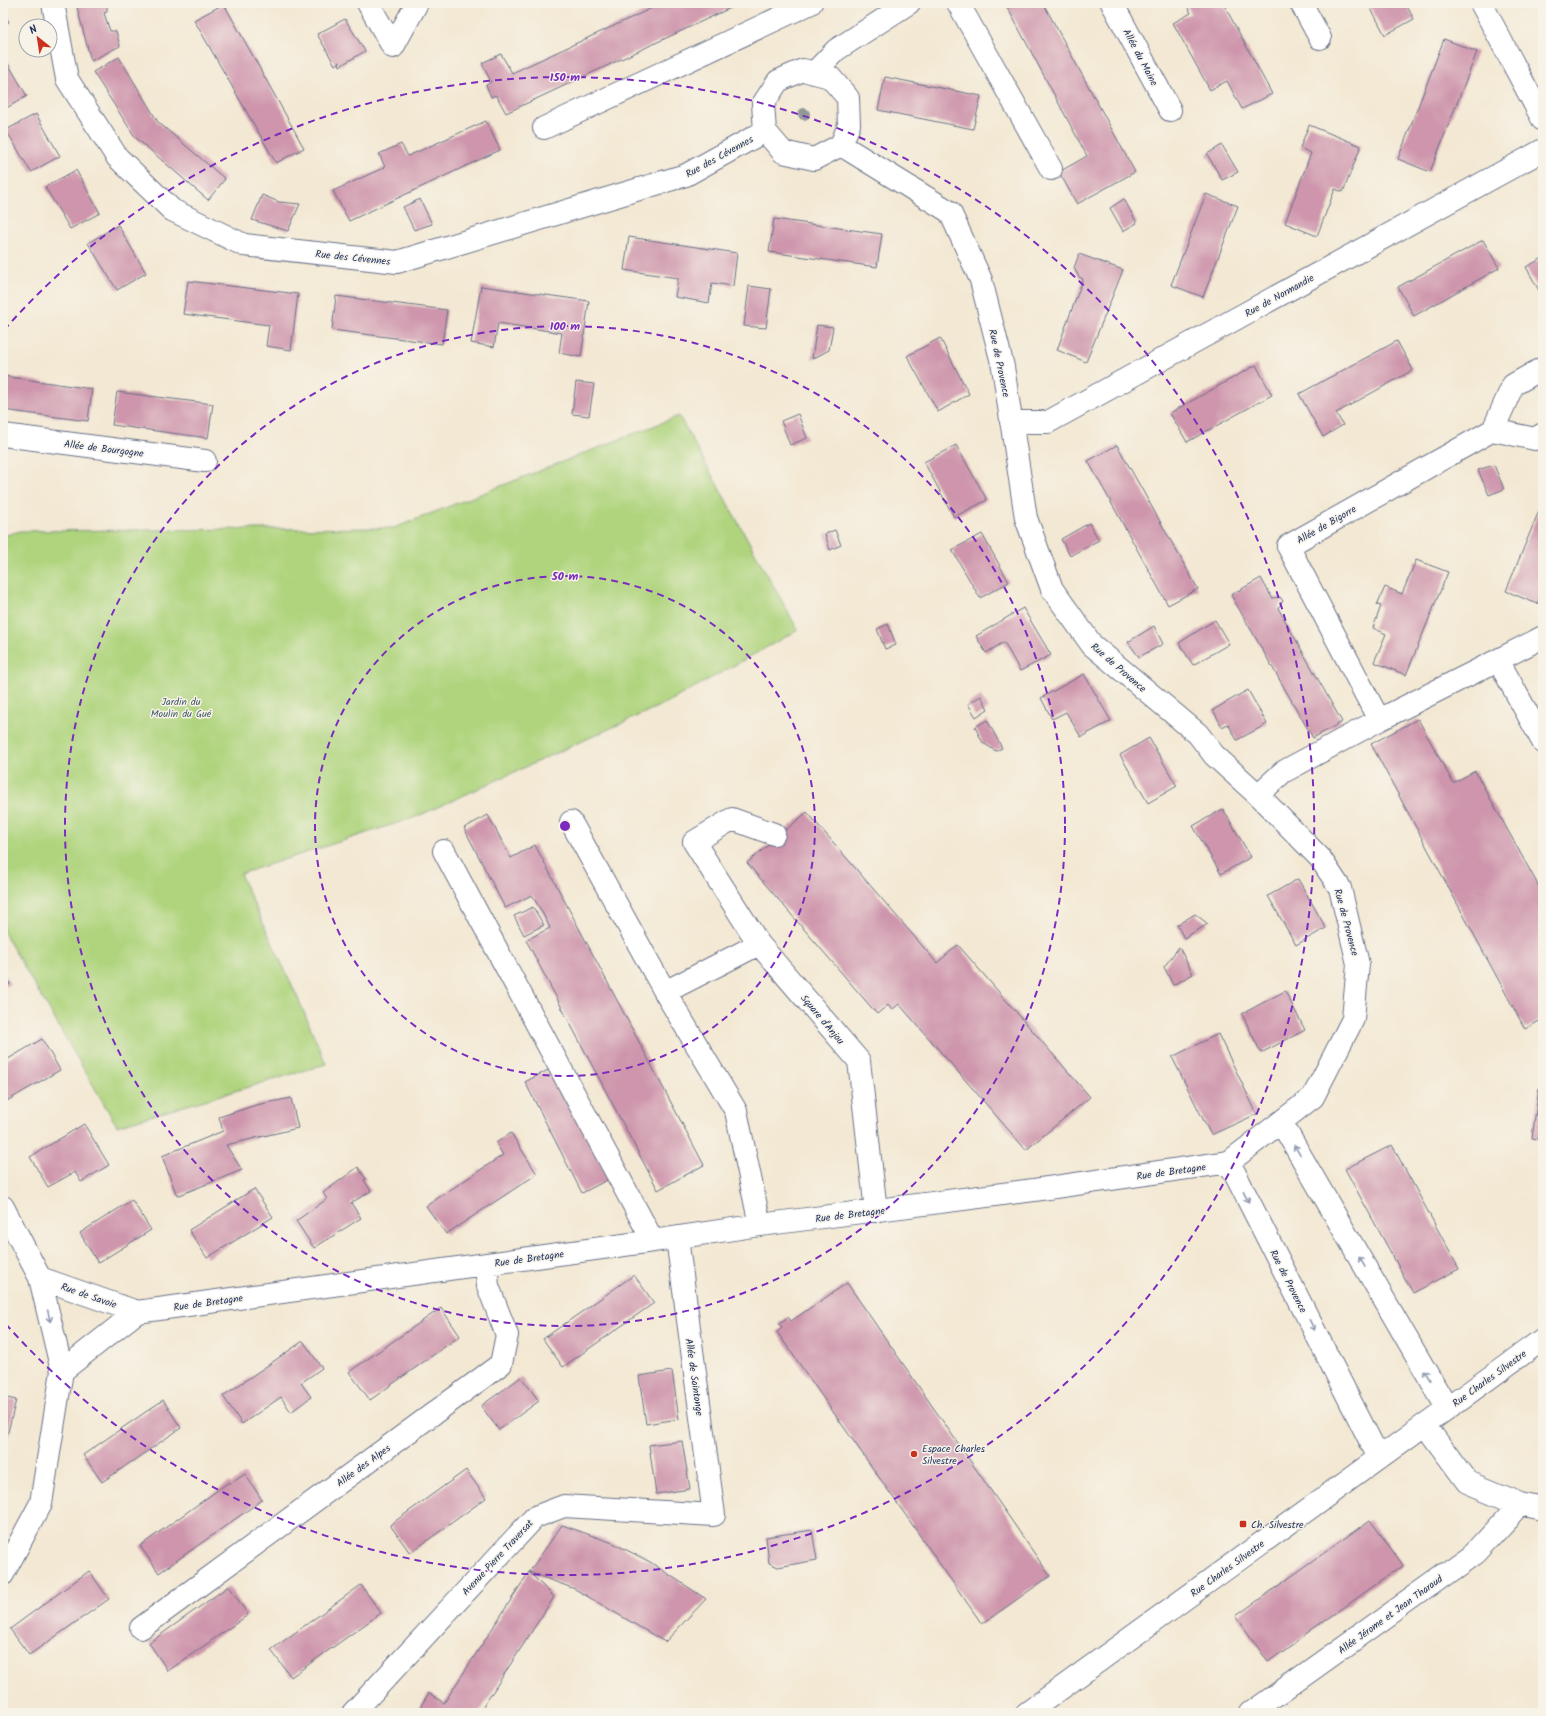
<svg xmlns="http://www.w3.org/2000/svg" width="1546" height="1716" font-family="Kalam,sans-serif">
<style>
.green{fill:#afd47d;stroke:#65826e}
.building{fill:#ce95ac}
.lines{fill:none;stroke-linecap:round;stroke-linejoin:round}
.minor-casing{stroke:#677087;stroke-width:24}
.minor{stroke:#fff;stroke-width:22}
.tree{fill:#919997}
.oneway{stroke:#8d97ae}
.ring{fill:none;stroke:#7b2cbf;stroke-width:2;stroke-dasharray:7 5}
.poi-dot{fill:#c8321e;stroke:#f7f3e8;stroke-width:1.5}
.labels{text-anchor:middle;stroke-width:3;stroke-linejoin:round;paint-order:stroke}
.street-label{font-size:10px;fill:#1b2f5e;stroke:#f7f3e8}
.park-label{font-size:10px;fill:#405866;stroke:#f7f3e8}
.poi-label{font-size:10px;fill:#1b2f5e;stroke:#f7f3e8;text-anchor:start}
.centre{fill:#7b2cbf;stroke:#f7f3e8;stroke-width:2}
.ring-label{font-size:12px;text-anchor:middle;font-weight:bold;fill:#7b2cbf;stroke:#f7f3e8;stroke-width:3;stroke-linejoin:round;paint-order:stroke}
</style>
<rect width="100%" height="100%" fill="#f7f3e8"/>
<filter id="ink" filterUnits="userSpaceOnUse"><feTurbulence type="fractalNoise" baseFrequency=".025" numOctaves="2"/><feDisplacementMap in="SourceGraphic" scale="8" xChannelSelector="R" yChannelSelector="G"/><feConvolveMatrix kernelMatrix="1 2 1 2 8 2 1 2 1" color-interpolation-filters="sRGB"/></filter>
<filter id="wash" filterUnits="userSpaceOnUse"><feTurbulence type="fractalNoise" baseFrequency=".012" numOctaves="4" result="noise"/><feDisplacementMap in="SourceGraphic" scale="16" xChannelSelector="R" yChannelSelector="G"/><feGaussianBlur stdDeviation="0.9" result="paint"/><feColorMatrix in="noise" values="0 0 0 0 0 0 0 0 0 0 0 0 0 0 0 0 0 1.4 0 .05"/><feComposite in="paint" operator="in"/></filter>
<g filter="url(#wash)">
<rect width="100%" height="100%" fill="#f3e8d3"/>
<path class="green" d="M679,416L798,630L668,702L416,817L240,874L297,996L326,1064L117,1126L3,931V536L20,531L394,528Z"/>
<g id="blocks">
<path class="building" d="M76,3H107V12L104,13L110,31H116L120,46L91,61Z
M663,3H741L506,113L496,95L491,97L486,85L491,82L482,63L501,54L512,73Z
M1005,3H1043L1135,172L1077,204L1059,172L1087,156Z
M1185,3H1223L1272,94L1242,109L1227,81L1210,90L1173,23L1191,13Z
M1368,3H1405L1414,19L1385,35Z
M224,4L304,148L276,163L194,20Z
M3,11L9,22L3,26Z
M345,19L365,51L340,66L339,62L335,65L317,34Z
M1444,39L1477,52L1430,172L1398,159Z
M3,55L27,96L3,110Z
M119,57L158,122L225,179L208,200L135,137L93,72Z
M885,77L981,96L973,129L878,110Z
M36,114L60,156L31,172L6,130Z
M486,121L500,150L349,221L333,191L385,167L379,154L401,144L408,156Z
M1309,125L1361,146L1343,192L1335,189L1317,236L1285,223L1311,153L1300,148Z
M1222,145L1238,172L1222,180L1207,154Z
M76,170L100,213L70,229L45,187Z
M1206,194L1238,206L1203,297L1171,285Z
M262,195L279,202L300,204L288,231L252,220Z
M420,199L432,224L414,230L403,207Z
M1124,199L1137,223L1123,231L1110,208Z
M774,219L882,234L877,267L769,252Z
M118,225L146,273L117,290L88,243Z
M629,237L737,253L733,286L712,283L709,303L675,297L678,278L624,270Z
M1483,240L1499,268L1414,316L1398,287Z
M1079,254L1123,270L1086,362L1057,350L1083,279L1079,277L1074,268Z
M1543,258V298L1526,267Z
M188,281L298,294L291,350L266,346L269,325L183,314Z
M481,286L589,301L581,357L559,353L562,333L498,323L494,347L471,343Z
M749,286L771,289L766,328L744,326Z
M336,296L447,310L442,344L332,330Z
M817,325L833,327L829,350L812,359Z
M940,338L969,394L938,412L907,356Z
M1397,341L1413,370L1336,413L1343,425L1323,437L1299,394Z
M1256,365L1272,395L1187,442L1170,413Z
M3,376L92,389L88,421L3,410Z
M576,382L594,384L589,416L572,414Z
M117,392L213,404L208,438L112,425Z
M798,414L807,438L790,445L781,421Z
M956,445L987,500L954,517L924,462Z
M1117,445L1198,589L1168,605L1088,461Z
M1494,465L1504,489L1489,495L1478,470Z
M1543,501V589L1537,604L1506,591Z
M1089,523L1099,540L1070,556L1061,539Z
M835,530L841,545L830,550L825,534Z
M982,534L1009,582L980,598L952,550Z
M1416,560L1448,572L1406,675L1374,662L1386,634L1373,628L1381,606L1377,605L1385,587L1402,594Z
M1261,578L1272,598L1280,597L1283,601L1278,608L1342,722L1313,738L1231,595Z
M1023,608L1051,655L1020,671L1004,642L986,653L976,636Z
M1215,620L1229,644L1193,665L1179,643Z
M888,624L896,645L885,649L877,629Z
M1154,626L1163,644L1139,657L1128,642Z
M1084,674L1111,721L1081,737L1066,712L1052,719L1041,698Z
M1248,690L1267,724L1237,740L1228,724L1222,727L1213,710Z
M981,696L988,709L976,717L968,704Z
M1418,719L1453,783L1475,771L1543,894V1019L1525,1029L1371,744Z
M987,720L1002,748L996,751L983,743L975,727Z
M1149,738L1177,786L1148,803L1120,755Z
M1223,809L1251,857L1221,874L1193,826Z
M807,812L937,963L958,945L1090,1097L1026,1150L899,1004L892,1010L888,1005L877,1014L747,863Z
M488,815L511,858L535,845L704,1165L658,1190L526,940L550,928L542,912L532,895L505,908L464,828Z
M1298,879L1326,928L1296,945L1268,896Z
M533,907L544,925L524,935L514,916Z
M1195,914L1208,924L1184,938L1177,925Z
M1179,947L1193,974L1173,985L1164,967Z
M3,972L10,984L3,988Z
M1285,991L1305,1030L1261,1053L1242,1014Z
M1218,1034L1257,1114L1211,1135L1172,1057Z
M42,1039L60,1070L5,1102L3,1099V1062Z
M550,1069L609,1179L582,1193L525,1082Z
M1539,1088H1543V1140L1532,1138Z
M291,1098L298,1128L226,1145L242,1170L177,1196L162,1156L223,1131L219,1117L256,1105Z
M84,1124L109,1165L81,1182L75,1172L48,1187L30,1157Z
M511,1133L537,1174L446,1234L426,1206L503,1155L496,1143Z
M1392,1145L1459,1269L1413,1293L1345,1169Z
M358,1167L366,1179L364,1180L371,1191L351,1203L361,1218L314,1248L296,1221L327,1199L323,1193Z
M254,1189L273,1217L207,1258L189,1230Z
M132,1200L151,1230L98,1263L80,1233Z
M634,1275L654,1303L563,1367L543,1339Z
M847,1283L1050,1576L982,1624L777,1332L782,1328L779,1323L788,1317L791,1321Z
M441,1308L460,1336L370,1400L349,1372Z
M303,1341L322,1368L301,1383L311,1397L291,1412L281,1397L242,1424L223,1396Z
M672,1371L679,1419L646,1424L639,1376Z
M521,1377L539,1401L499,1430L481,1406Z
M3,1397L16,1400L4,1448H3Z
M163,1400L181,1428L102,1482L83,1455Z
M682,1441L690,1489L656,1494L649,1445Z
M466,1470L486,1498L410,1553L390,1525Z
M245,1474L262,1500L159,1573L140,1546L229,1482L230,1484Z
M1370,1520L1403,1565L1268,1662L1236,1616Z
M562,1525L613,1543L650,1562L706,1599L665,1642L575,1589L529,1572L554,1597L479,1713H460L457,1711L456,1713H416L429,1693L444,1703L529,1572Z
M812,1530L817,1560L778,1567L769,1563L766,1537Z
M89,1571L109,1599L29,1655L10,1629Z
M361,1585L381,1613L291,1677L271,1650Z
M229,1586L248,1615L168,1671L149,1643Z"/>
</g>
</g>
<g filter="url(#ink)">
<use href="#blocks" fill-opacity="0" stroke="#677087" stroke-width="1"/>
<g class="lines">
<defs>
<path id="minor" d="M53,3L67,79L117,157L172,210L244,245L397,262L686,175L765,131
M368,3L393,47L417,3
M958,3L1051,169
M1112,3L1170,110
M1301,3L1320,38
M1481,3L1543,120
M803,70L830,77L848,98L849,125L841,145L814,159L783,152L765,131L763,104L778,81Z
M814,73L836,50L909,3
M544,128L811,3
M1011,422H1048L1543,150
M1493,430L1513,385L1543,368
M1493,430L1535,439L1543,434
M3,435L205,461
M1543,637L1498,660L1543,742
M1379,720L1498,660
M1258,795L1283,772L1379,720L1288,546L1493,430
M571,822L665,992
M444,851L653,1241
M759,944L694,842L732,819L774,834
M1281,1122L1447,1408
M1229,1162L1379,1458
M3,1207L40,1278L62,1371
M760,1225L736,1111L665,992L759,944L859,1061L876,1211
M40,1278L137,1312
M1425,1425L1467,1482L1520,1504L1543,1509
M3,1574L41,1503L62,1371L137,1312L653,1241L760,1225L1034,1190L1229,1162L1313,1097L1353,1019L1358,964L1340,888L1320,858L1258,795L1214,755L1198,734L1092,645L1052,589L1026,518L1003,367L981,280L950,212L841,145
M141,1628L501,1364L507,1335L488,1286L486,1264
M353,1713L535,1517L564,1506L714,1515L677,1238
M1027,1713L1543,1339
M1251,1713L1475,1553L1520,1504"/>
</defs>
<use href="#minor" class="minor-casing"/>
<use href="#minor" class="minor"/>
</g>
<circle class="tree" cx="804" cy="114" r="6"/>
<defs><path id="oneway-shaft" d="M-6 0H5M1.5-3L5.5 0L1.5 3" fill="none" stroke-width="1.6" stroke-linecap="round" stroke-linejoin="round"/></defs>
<g class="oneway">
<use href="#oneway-shaft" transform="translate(1297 1150) rotate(-120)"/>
<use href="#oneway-shaft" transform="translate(1246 1197) rotate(63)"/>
<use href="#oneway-shaft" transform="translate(1362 1262) rotate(-120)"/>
<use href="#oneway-shaft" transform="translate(49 1316) rotate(77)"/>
<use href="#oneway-shaft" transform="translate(1312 1325) rotate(63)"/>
<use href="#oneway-shaft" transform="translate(1427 1375) rotate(-120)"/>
</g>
</g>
<g class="ring">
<circle cx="565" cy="826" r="250"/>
<circle cx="565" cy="826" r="500"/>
<path d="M4 330A749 749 0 1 1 4 1322"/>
</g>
<g class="poi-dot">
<circle cx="914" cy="1454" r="4"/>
<rect x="1239" y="1520" width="8" height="8" rx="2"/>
</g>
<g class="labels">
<g class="street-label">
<text transform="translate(1141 57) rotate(62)" y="4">Allée du Maine</text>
<text transform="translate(719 156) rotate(-29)" y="4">Rue des Cévennes</text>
<text transform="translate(353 257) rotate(6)" y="4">Rue des Cévennes</text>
<text transform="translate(1279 295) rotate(-29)" y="4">Rue de Normandie</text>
<text transform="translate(1000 363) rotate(78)" y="4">Rue de Provence</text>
<text transform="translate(104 448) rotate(7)" y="4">Allée de Bourgogne</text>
<text transform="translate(1326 524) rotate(-30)" y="4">Allée de Bigorre</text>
<text transform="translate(1119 667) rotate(41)" y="4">Rue de Provence</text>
<text transform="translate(1347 922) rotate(75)" y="4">Rue de Provence</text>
<text transform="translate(823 1019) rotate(50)" y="4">Square d'Anjou</text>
<text transform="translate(1171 1171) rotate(-8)" y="4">Rue de Bretagne</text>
<text transform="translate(850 1214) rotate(-7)" y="4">Rue de Bretagne</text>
<text transform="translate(529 1258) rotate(-8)" y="4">Rue de Bretagne</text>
<text transform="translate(1289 1281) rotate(63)" y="4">Rue de Provence</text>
<text transform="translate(89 1295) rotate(19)" y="4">Rue de Savoie</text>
<text transform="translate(208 1302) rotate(-8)" y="4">Rue de Bretagne</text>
<text transform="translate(695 1377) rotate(82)" y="4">Allée de Saintonge</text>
<text transform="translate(1489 1378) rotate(-36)" y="4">Rue Charles Silvestre</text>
<text transform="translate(363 1465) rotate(-36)" y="4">Allée des Alpes</text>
<text transform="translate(497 1557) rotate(-47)" y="4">Avenue Pierre Traversat</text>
<text transform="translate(1227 1568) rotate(-36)" y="4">Rue Charles Silvestre</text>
<text transform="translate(1390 1614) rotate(-36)" y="4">Allée Jérome et Jean Tharaud</text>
</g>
<g class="park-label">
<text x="181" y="705">Jardin du<tspan x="181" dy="12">Moulin du Gué</tspan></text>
</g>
<g class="poi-label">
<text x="922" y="1452">Espace Charles<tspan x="922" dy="12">Silvestre</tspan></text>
<text x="1251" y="1528">Ch. Silvestre</text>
</g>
</g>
<circle cx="565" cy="826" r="6" class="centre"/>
<g class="ring-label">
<text x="565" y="81">150 m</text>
<text x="565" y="330">100 m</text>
<text x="565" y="580">50 m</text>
</g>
<rect width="1546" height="1716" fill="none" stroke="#f7f3e8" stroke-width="16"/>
<g transform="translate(38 38) rotate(330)"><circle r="19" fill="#f7f3e8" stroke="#9fa5b1"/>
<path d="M0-3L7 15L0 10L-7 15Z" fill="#c8321e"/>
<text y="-6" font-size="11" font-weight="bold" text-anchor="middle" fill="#1b2f5e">N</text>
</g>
</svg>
